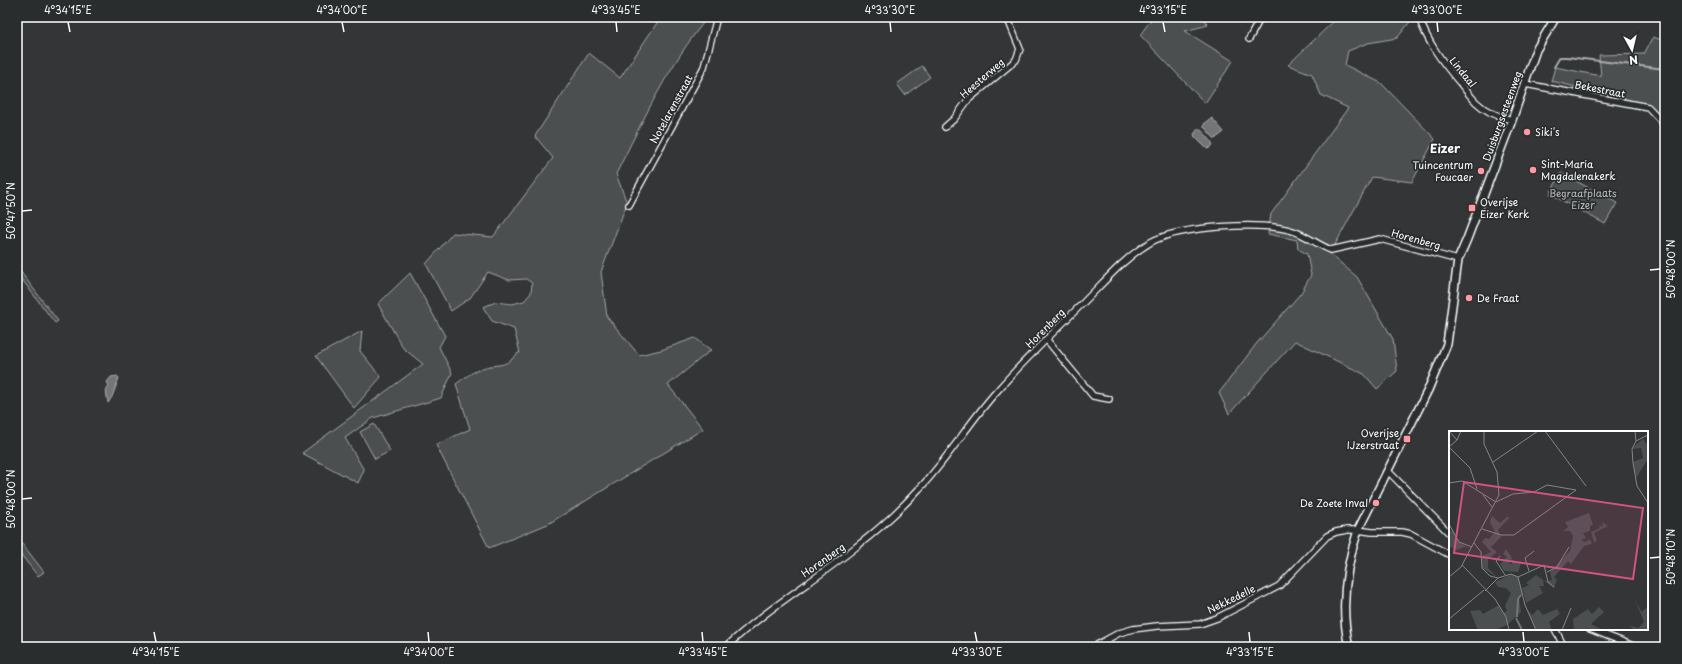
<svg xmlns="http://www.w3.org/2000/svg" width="1682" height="664" font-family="'Playpen Sans',sans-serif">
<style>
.green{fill:#4c4f50;stroke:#a6a7a8}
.water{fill:#737576;stroke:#abacad}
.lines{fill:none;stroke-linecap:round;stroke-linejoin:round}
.stream{stroke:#abacad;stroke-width:2}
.minor-casing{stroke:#fff;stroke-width:8}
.tertiary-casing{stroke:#fff;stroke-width:10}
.minor{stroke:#2a2d2e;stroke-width:5.5}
.tertiary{stroke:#2a2d2e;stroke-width:7}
.ticks{fill:none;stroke:#fff;stroke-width:1.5}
.poi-dot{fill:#ff9aa2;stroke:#2a2d2e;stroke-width:1.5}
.labels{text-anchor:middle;stroke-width:3.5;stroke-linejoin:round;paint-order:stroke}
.street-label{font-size:10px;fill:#fff;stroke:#2a2d2e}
.poi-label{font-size:10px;fill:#fff;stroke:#2a2d2e;text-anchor:start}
.park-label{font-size:10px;fill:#b7b9b9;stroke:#2a2d2e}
.quarter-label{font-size:12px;font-weight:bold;fill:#fff;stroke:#2a2d2e}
.inset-river{fill:none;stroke:#737576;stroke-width:2}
.inset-road{fill:none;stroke:#858686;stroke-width:1}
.view{fill:#d15284;fill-opacity:0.15;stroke:#d15284;stroke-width:2}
.inset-edge{fill:none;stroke:#fff;stroke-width:2}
.neatline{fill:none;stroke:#fff;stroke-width:1.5}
.ticks-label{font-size:10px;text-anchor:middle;fill:#fff}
</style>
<rect width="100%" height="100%" fill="#333536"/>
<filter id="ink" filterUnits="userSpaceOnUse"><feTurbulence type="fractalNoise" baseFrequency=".025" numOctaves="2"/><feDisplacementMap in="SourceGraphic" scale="8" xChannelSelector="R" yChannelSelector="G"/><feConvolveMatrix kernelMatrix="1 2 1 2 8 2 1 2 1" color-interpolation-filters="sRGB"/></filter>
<g filter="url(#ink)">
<path class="green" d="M661,17H708C669,64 643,120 616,174L627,203L601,272L607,317L639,355L661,350L695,338L711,350L668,385L703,429L548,524L489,548L436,445L470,429L456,384C463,379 472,372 480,369C497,362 504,370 518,353H520L514,329L492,321L483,307L496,302L512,304L524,301L531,293L532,283L526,279L509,280L488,272L470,298L451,311L426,264L453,233L493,237L553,158L535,136L589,53L620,78Z
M1153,17H1203L1208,25L1185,31L1233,61L1205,103L1140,35Z
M1338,17H1414L1397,38L1368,43L1348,51L1345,65L1381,83L1435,139L1412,182L1372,177L1330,254L1357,277L1393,339L1397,371L1377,389L1364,374L1295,341L1229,414L1219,393L1257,343L1301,293L1311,275L1307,254L1298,249L1297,240L1268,234L1271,214L1348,108L1321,95L1312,74L1288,65Z
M1653,37L1665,41V123L1661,117L1646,104L1551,81L1555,67L1601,76L1599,55L1644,54Z
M922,66L930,77L905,95L897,84Z
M1561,173L1617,203L1605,224L1550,194Z
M17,267L58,321L55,323L17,273Z
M410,273L445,336L439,347L452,373L441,398L373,418L345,438L364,470L358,483L302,453L423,364L403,348L378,304Z
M362,331L360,351L381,377L354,408L316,356Z
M374,424L390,451L375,459L360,432Z
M17,537L44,572L38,576L17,550Z"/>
<path class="water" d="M1212,118L1224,132L1215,139L1204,127V124Z
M1198,129H1201L1211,141L1213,145L1210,148L1207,149L1195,137L1194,134Z
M117,376L119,378L112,397L108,403L106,391L109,386L107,382L111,377Z"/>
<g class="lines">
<path class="stream" d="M1554,67L1560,57H1567L1665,69"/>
<defs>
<path id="minor" d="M1419,17C1427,42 1443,63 1460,83C1465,89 1470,96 1476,102C1485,111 1499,117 1512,120
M1249,39L1261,17
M1525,84L1648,107L1665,125
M945,127L954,119L968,100L1016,60L1020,49L1007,17
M629,205L704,67L717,17
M1046,339L1093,396L1109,399
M1388,471L1450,534
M1555,629L1564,647
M1590,629L1636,647
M726,647C766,609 813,582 856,547C878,530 900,510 919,489C948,459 969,422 997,391C1024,360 1055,331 1084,302C1105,281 1125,257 1151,242C1180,226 1262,221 1293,231C1306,235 1318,245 1331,250L1380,239L1458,260
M1093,647L1119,633L1133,629L1157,626L1200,624L1217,618L1279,586L1327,536L1336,532L1347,530H1358L1372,532H1402L1411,534L1450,555"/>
<path id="tertiary" d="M1349,647C1340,607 1345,569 1358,530L1428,390L1447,344L1458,260L1467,239L1512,120L1536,50L1556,17"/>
</defs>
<use href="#minor" class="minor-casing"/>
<use href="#tertiary" class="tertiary-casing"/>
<use href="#minor" class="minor"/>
<use href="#tertiary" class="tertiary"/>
</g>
</g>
<path class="ticks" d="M68,22L70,32M342,22L344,32M616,22L617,32M890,22L891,32M1163,22L1165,32M1437,22L1438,32M22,211L32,210M1650,270L1660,269M22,499L32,498M1650,558L1660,557M154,632L156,642M428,632L429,642M702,632L703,642M975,632L977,642M1249,632L1250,642M1523,632L1524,642"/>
<g class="poi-dot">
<circle cx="1527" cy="132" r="4"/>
<circle cx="1533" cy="170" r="4"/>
<circle cx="1481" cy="171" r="4"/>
<rect x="1468" y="204" width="8" height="8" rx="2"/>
<circle cx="1469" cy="298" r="4"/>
<rect x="1403" y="435" width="8" height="8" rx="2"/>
<circle cx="1376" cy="503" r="4"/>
</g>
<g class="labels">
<g class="street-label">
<text transform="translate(1463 72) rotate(51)" y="4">Lindaal</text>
<text transform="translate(982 78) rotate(-41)" y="4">Heesterweg</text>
<text transform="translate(1600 89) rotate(11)" y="4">Bekestraat</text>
<text transform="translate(671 109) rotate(-61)" y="4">Notelarenstraat</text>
<text transform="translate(1502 116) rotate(-70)" y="4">Duisburgsesteenweg</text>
<text transform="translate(1416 239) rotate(16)" y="4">Horenberg</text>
<text transform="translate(1045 328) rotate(-45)" y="4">Horenberg</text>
<text transform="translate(823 560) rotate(-35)" y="4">Horenberg</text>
<text transform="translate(1231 599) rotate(-26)" y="4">Nekkedelle</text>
</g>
<g class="poi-label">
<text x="1535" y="136">Siki's</text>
<text x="1541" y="168">Sint-Maria<tspan x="1541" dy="12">Magdalenakerk</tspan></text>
<text x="1473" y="169" text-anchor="end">Tuincentrum<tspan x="1473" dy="12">Foucaer</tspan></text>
<text x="1480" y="206">Overijse<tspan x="1480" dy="12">Eizer Kerk</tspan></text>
<text x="1477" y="302">De Fraat</text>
<text x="1399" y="437" text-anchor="end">Overijse<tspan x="1399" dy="12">IJzerstraat</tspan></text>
<text x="1368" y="507" text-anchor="end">De Zoete Inval</text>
</g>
<g class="park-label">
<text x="1583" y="197">Begraafplaats<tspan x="1583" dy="12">Eizer</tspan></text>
</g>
<g class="quarter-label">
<text x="1445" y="153">Eizer</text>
</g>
</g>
<g transform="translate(1449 431)">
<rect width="199" height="199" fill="#333536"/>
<path d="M194,8L199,15V28L187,47L184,31L194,27L192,17L184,18V16ZM140,82L144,94L141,95V100L134,102L137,107L132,109L136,111L141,108L143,113L135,115L122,133L119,130L105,146L108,149L105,157L94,149L95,155H90L94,162L77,172L73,157L80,154L77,152L87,144L96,150L103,149L101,141L121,120L124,105L121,100H114L119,96L116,91ZM43,85L51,92L59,85L60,87L49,99L52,106L42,116L48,121L39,128V137L48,146L33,137V125L42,121L33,111L36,107L40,108L46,101L41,91ZM153,91L159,95L145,102L148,109L145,112L142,101L151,97L150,94L154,96ZM4,99L9,110L19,117L15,116L8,119L0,115V100ZM57,118L63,127L60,132L63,133L64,128L67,132H72L69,141L55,140L51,133L58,126L54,123ZM63,143L69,146L74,163L70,166L72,181L58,194L46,199H29L21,180L31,179L34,183L50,174L54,182L58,180L56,175L62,162L57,157L49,156L46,151ZM186,169L192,180V181L199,176V199H185L182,196L179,198L182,195L189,197L195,191ZM150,176L155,181L142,193L154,199H125L124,188L139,178L143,183ZM78,178L83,184L89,178L94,184L108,178L111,183L100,191L103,199H87Z" fill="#4c4f50"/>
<path class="inset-river" d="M68,186L69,168L72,164M67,187L73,199"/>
<path class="inset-road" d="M0,0L8,9M96,0L137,55M186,0L187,10L183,18L184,32L188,55L199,72M187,10L199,4M0,16L21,37L28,58M0,16L8,9L12,0M44,31L89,0M0,52L13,50L47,71M34,64L43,76M47,71L64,63L85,61L98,54L127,59M0,93L10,111L23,116M33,98L52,104H65L127,59M25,112L32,121L33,137L41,145L49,147L62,143L69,146M51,125L47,130L56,144M13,134L46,168L57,186L60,199M80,140L76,127L85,120M98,141L108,136L120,116M0,146L12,136L50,64L48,41L35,13V0M69,146L76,174L87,199M69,146L95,134L99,151L105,156M36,160L49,147M0,188L35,159M113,199L122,177"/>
<path class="view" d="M15,51L194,77L184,148L5,122Z"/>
<rect width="199" height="199" class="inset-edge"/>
</g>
<rect width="1682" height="664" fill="none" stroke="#2a2d2e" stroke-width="44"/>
<g transform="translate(1632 50) rotate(172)" stroke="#2a2d2e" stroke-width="3" paint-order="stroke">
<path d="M0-3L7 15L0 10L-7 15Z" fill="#ffffff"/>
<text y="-6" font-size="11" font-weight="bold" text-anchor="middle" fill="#ffffff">N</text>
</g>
<rect x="22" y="22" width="1638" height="620" class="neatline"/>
<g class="ticks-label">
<text x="68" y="14">4°34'15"E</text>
<text x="342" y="14">4°34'00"E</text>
<text x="616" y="14">4°33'45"E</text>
<text x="890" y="14">4°33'30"E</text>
<text x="1163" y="14">4°33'15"E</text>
<text x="1437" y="14">4°33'00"E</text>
<text transform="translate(11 211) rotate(-90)" y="4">50°47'50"N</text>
<text transform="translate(1671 269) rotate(-90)" y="4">50°48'00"N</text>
<text transform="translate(11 499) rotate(-90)" y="4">50°48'00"N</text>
<text transform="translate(1671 557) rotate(-90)" y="4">50°48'10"N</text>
<text x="156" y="656">4°34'15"E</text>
<text x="429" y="656">4°34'00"E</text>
<text x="703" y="656">4°33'45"E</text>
<text x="977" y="656">4°33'30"E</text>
<text x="1250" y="656">4°33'15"E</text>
<text x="1524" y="656">4°33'00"E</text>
</g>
</svg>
